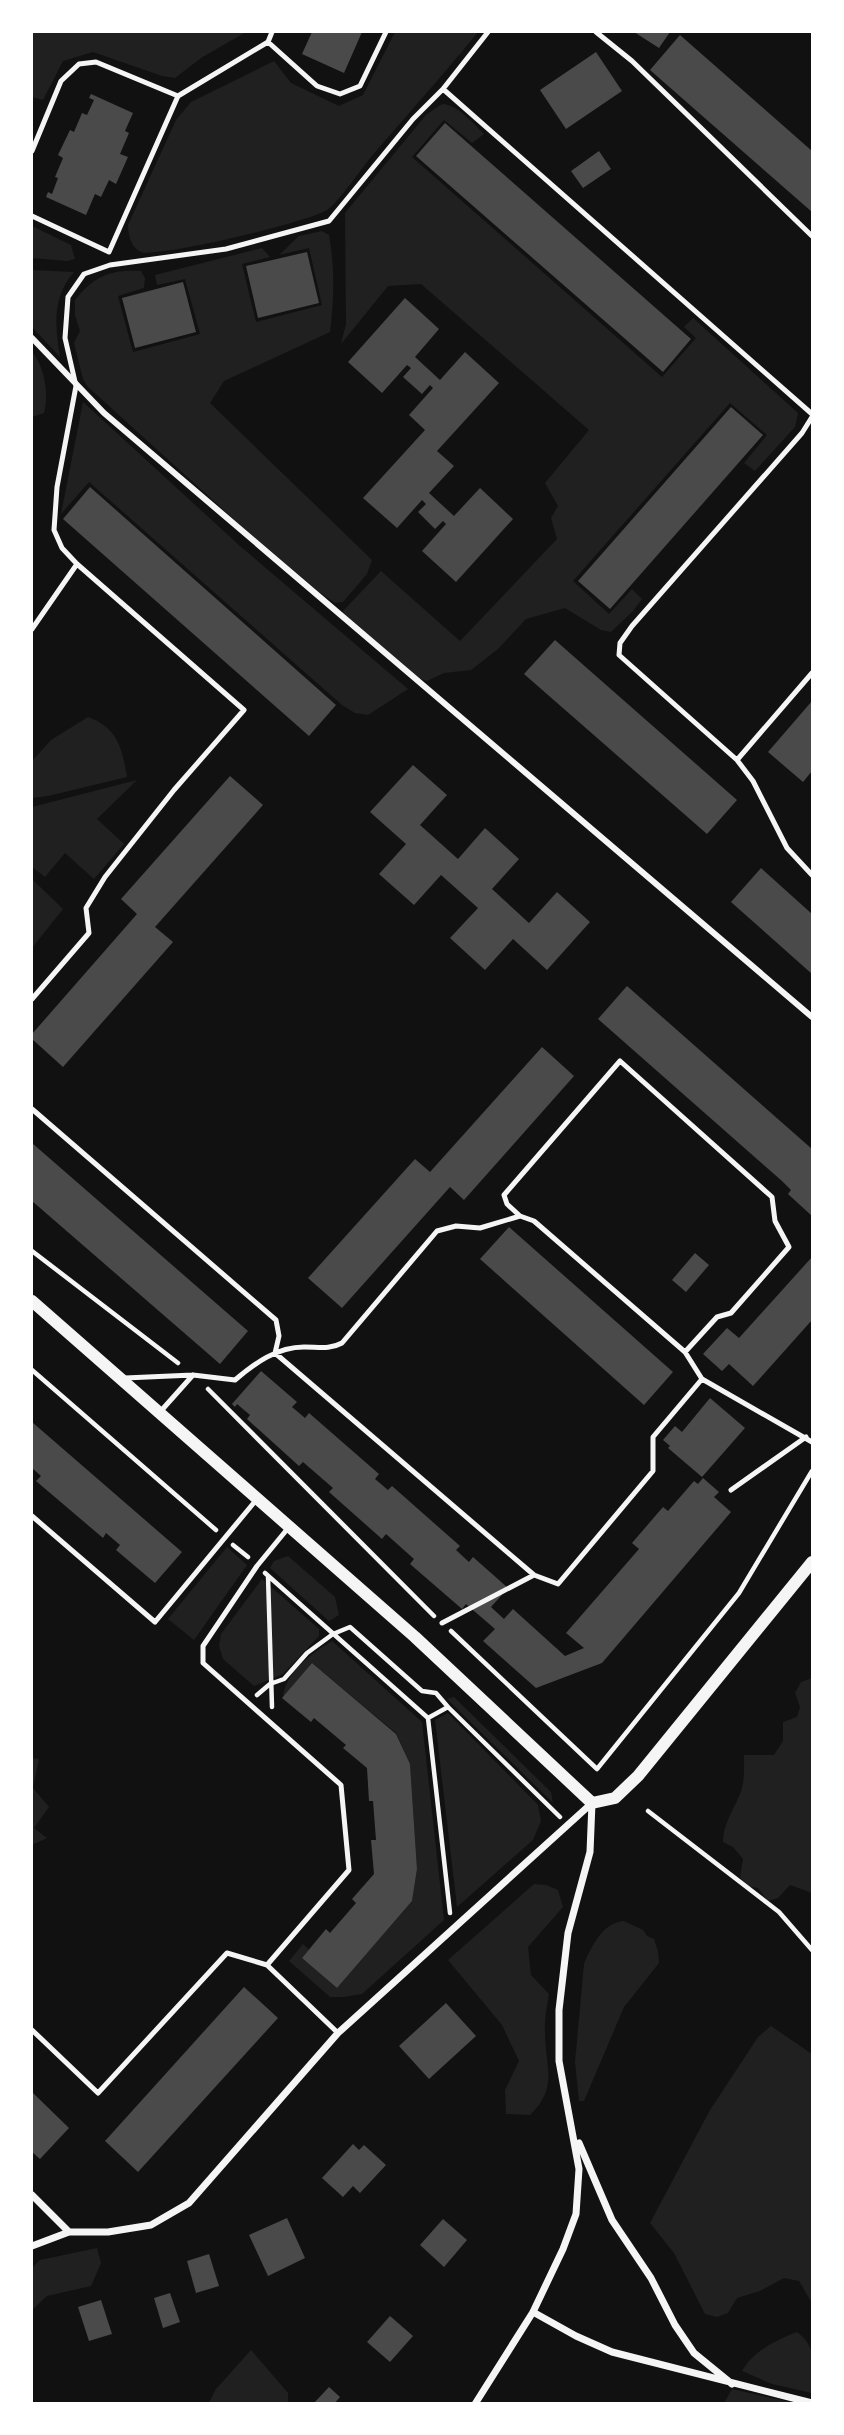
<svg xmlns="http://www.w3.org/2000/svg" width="844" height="2435" font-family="'Exo 2',sans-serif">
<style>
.green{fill:#202020}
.building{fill:#4a4a4a}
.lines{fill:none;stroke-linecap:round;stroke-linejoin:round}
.path{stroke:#f5f5f5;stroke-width:4.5}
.service{stroke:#f5f5f5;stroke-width:5}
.pedestrian{stroke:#f5f5f5;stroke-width:6}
.minor{stroke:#f5f5f5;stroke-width:7}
.tertiary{stroke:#f5f5f5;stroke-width:12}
</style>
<rect width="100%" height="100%" fill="#111"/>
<path class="green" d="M32,32H246L201,58L175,78L162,76L93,52L63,61L43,100L32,97Z
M395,32H478C444,74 407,115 371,157C362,168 337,204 327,210C309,222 158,258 141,252C131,248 128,234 128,225L176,120L191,102L274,61L291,83L339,106L363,95Z
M442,104C458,104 473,124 484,134L472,143L444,120L412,157L662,377L696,338L684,327L693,318L798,413L795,427L755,471L744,463L767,435L730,403L573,581L609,614L632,589L642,599L633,611L611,632L601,630L565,608L526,619L498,649L471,670L444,673L427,681L415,677L346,619L343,611L381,571L460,641L557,539L551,518L558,506L545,483L589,430L421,284L388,286L341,344L346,324L345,213L426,115Z
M32,226L71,245L75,259L67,261L32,258Z
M322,231L329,235C335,268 334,299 330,332L224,381L210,403L372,560L367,574L343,602L335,603L318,591L248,532L88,387L83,379L74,343L80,331L75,315V300C94,276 111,269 141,271L145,278L144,288L118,296L133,352L200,334L185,279L157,285L155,275L262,248L270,257L242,264L256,322L322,305L309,248L279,255L299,236Z
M32,270L74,272C52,297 55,325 60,357L32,327Z
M32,352C45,367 49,395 44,413L32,417Z
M83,402L240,546L408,689L368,715L355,713L342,705L89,482L61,514Z
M88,717C118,728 122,748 127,777L48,796L32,798V761L51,740Z
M137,780L97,819L124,844L94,879L65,853L45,877L32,867V807Z
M32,879L63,909L32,948Z
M227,1547L247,1565L194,1640L168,1619Z
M288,1556L335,1597L339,1615L329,1621L270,1568L274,1561Z
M262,1579L319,1629V1636L283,1674L254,1686L223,1659L219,1646L221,1634Z
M332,1641L422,1722L444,1920L362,1994L344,1997H330L289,1961L303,1944L309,1950L302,1958L337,1988L412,1901L417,1869L410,1764L396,1733L312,1663L283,1698C285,1672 311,1654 332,1641Z
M812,1678V1893L790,1885L778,1898L768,1901L758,1888L745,1886L740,1877L743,1859L733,1847L723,1842C723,1824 733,1811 740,1794C745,1781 744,1769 744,1755H774L783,1741V1722L797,1717L800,1707L795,1693L801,1682Z
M454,1697L551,1792L553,1803L447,1699Z
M448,1713L538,1805L541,1821L533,1840L457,1907L435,1720Z
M32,1758L39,1759L33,1788L49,1807L34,1828L47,1838L32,1845Z
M534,1884L546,1885L558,1890L563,1907L528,1947L531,1975L549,1994C547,2006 544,2020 545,2032C545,2067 559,2087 530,2115L506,2114L505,2090L519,2061L502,2025L448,1960Z
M624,1921L643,1930L647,1936L654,1939L658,1951L659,1963L624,2007L584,2101H579L575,2062L584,1964C591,1947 603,1922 624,1921Z
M771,2026L812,2054V2303L799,2281L784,2278L760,2291L737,2298L728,2313L717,2317L705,2314L674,2253L650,2223L710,2110L758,2037Z
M97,2248L101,2263L91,2286L47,2296L32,2310V2268L40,2260Z
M797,2332C819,2348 813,2369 812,2393L772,2384L742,2371C753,2351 776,2340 797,2332Z
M251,2350L288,2393V2403H209L216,2389Z
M732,2389L794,2403H724Z"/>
<path class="building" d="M312,32H362L344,73L302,54Z
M634,32H670L659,48Z
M680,35L812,151V212L650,70Z
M596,52L622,91L566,129L540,90Z
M91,94L133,113L125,131L129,133L120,154L128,157L116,184L109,180L101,197L95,194L86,215L46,197L48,192L52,194L58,178L55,177L63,158L58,155L70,130L74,132L82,113L87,115L94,100L89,98Z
M445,123L691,339L663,372L416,156Z
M599,151L611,169L583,188L571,171Z
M307,252L319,303L258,318L246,266Z
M183,282L196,332L135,348L122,298Z
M405,298L439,329L415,357L440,380L465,352L499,383L437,451L454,466L429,493L454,516L480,488L513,519L456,582L422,551L446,524L443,521L435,529L418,512L426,504L422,500L397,528L363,498L425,430L409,415L433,388L430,385L422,394L403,377L411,368L407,365L382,393L348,362Z
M731,407L763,435L610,609L578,581Z
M90,487L336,705L309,736L63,519Z
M555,640L737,800L707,834L524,674Z
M812,701V771L803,782L768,752Z
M413,765L447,795L420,825L458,859L485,828L519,859L492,889L529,923L557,892L590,922L547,970L513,939L485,970L450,938L478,908L441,875L414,905L379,874L406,844L370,812Z
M230,776L263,805L155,927L173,942L63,1067L32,1039V1034L137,914L121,899Z
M761,868L812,914V974L731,902Z
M627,986L812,1149V1216L788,1194L791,1190L782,1181L598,1019Z
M542,1047L574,1076L464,1200L450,1187L342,1308L308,1278L415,1159L430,1172Z
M32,1143L248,1331L220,1364L32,1201Z
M509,1227L673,1372L644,1405L480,1259Z
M695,1253L709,1265L686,1292L672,1280Z
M812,1257V1320L753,1386L729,1364L722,1371L703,1354L727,1328L739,1338Z
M261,1371L297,1402L292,1407L305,1418L309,1413L379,1474L375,1479L388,1490L392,1486L460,1546L456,1550L469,1562L473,1557L508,1588L491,1607L504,1619L513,1609L565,1656L584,1648L566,1633L639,1549L632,1543L663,1507L668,1511L694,1481L698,1484L703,1478L719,1492L714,1497L731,1512L602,1663L536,1688L483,1641L495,1629L466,1604L462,1609L410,1564L414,1559L386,1534L382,1539L329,1492L333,1488L303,1462L299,1466L247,1419L250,1415L237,1404L235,1407L232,1404Z
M710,1398L745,1428L702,1477L668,1448L670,1446L663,1440L675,1426L682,1432Z
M32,1422L182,1552L155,1583L116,1550L120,1545L106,1533L103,1538L36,1481L41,1476L32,1468Z
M312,1663L396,1734L410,1764L417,1869L412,1901L337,1988L302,1958L326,1929L330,1933L356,1903L352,1899L374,1874L371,1840H376L373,1801H369L367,1768L343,1748L346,1745L314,1718L311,1722L282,1698Z
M244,1987L278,2018L138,2172L105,2141Z
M446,2003L476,2036L429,2079L399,2046Z
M32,2092L69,2128L40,2159L32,2152Z
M353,2144L359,2150L364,2145L386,2165L360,2193L353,2186L343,2197L322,2178Z
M287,2218L305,2258L268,2276L249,2235Z
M443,2219L467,2240L444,2267L420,2245Z
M209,2254L219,2286L196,2293L187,2261Z
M170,2293L180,2322L163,2328L154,2298Z
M101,2300L112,2334L89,2341L78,2307Z
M390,2316L413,2336L390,2362L367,2342Z
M329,2387L340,2397L334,2404H313Z"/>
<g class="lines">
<path class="path" d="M32,1251L178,1363
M32,1370L216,1530
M208,1389L434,1616
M233,1545L248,1557
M265,1573L428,1718L450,1913
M268,1576L272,1707
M451,1631L597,1769L739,1593L812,1471
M257,1695L270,1684L284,1679L307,1653L333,1634L350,1627L422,1691L436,1693L448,1707L428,1718
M448,1707L560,1817
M648,1811L779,1912L812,1950"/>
<path class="service" d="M596,32L632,61L812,236
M268,42L317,86L340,94L360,86L386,32
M443,89L488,32
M32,151L61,81L79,64L96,62L178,96
M32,216L109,252L178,96L268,42L272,32
M812,417L802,433L632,626L620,643L619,655L737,760L812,673
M32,629L77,564
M737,760L753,781L787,848L812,875
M32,999L89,933L86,908L105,877L174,790L244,710L77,564L62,548L54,530L57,487L76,386L65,338L68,297L84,274L110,265L226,249L329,221L413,119L443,89L812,414
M32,1109L276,1320L279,1336L275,1353L534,1575
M520,1216L534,1221L685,1352L702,1379L812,1442
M125,1378L193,1375L235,1380C255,1363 277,1347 304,1347C319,1347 329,1350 342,1343L437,1231L456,1226L480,1228L520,1216L507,1204L504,1195L620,1061L772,1197L775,1221L789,1247L731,1313L717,1317L685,1352
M160,1412L193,1375
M731,1490L806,1437
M32,1516L155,1622L257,1499
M289,1527L257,1566L203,1646V1663L341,1785L349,1870L267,1965L338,2033
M442,1623L534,1575L558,1584L653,1471V1437L702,1379
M32,2030L98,2093L227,1953L267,1965"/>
<path class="pedestrian" d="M32,338L104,413L812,1017"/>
<path class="minor" d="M579,2143L612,2220L651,2278L675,2325L694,2353L732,2384
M32,2195L69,2232
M32,2246L69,2232H108L151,2225L189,2203L338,2033L592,1803
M533,2312L576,2336L612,2352L812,2403
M475,2404L533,2312L563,2249L576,2214L579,2169L559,2061V2010L568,1933L590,1852L592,1803"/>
<path class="tertiary" d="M32,1301L415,1637L592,1803L615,1798L638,1776L812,1562"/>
</g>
<rect width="844" height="2435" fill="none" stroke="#ffffff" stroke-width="66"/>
</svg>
